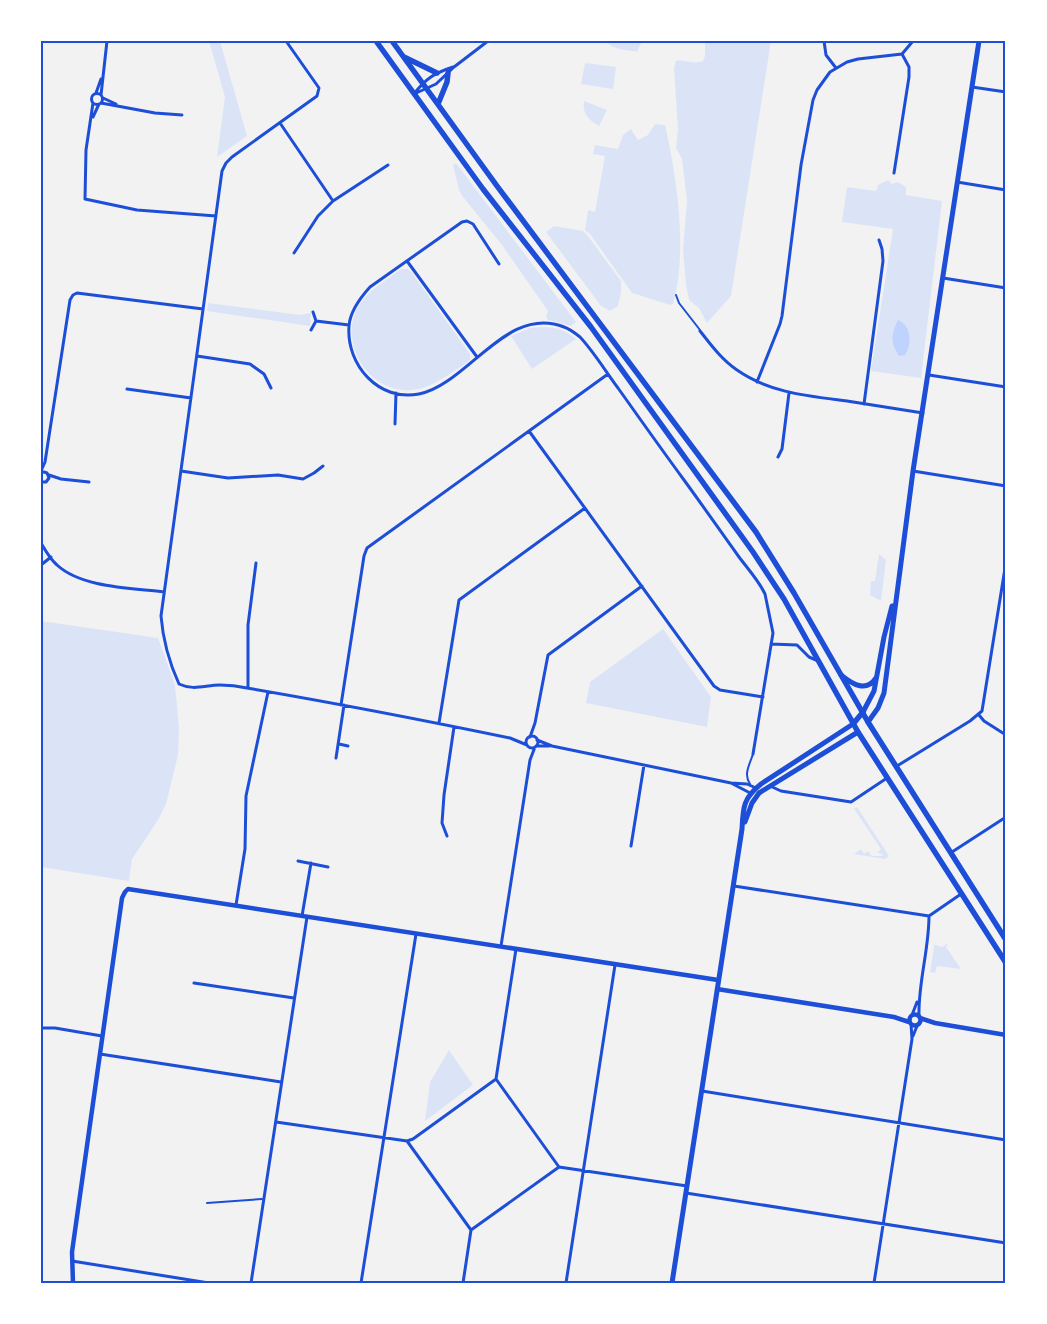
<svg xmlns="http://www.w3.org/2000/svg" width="1047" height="1324" font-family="'Asap Condensed',sans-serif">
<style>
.green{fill:#dbe4f7}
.water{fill:#bfd3fe}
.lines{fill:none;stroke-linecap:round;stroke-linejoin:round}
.service{stroke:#1d4ed8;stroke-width:2}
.minor{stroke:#1d4ed8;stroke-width:3}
.tertiary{stroke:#1d4ed8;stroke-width:4.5}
.secondary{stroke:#1d4ed8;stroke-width:5}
.trunk{stroke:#1d4ed8;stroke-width:5.5}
.neatline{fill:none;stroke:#1d4ed8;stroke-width:2}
</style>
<rect width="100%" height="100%" fill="#f2f2f2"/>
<path class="green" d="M209,41H220L247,136L217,157L225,97Z
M606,41H642L637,52C625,49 614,51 606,41Z
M705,41H771L731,296L707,323L699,308L689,300L686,285L683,250L687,201L682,159L676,148L678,129L674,68L676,61C685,59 694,65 703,61L705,56Z
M585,63L616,67L613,89L581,84Z
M584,101L607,110L599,126C589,120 582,114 584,101Z
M655,124L665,125C677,178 688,252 673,304L670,305L632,293L590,234L585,230L588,210L595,212L605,156L593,154L595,145L618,149L623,135L631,129L638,140L648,135Z
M456,163L576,322L571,326L548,320L546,317L548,311L502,245L463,197L459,190L453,165Z
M888,180L892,184L898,182L906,187V195L942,201L921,378L871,371L893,229L842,222L847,187L876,191L878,185Z
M554,226L583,231L588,236L621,281V293L618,306L610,311L601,306L546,232Z
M401,269H408L412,273L470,354V360L465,364C446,376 428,392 403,390C362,387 336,334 362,301C372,288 388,279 401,269Z
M208,303L300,315L311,313L310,326L207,311Z
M544,327C558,327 566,331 576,339L532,369L511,336L530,328Z
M879,554L886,560L881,601L870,595L871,581H875Z
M41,621L158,638L175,685L179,728L178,755L166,804L158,820L132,859L129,881L41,867Z
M663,629L711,697L707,727L586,703L590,682Z
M857,807L889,856L885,859L854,854L861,849L864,854L868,851L872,856H882L883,854L877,853L881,849L855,810H853Z
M935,941V945L942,947L947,944L948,945L946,947L961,969L937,966L935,973L930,972Z
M449,1050L473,1085L425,1121L430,1082Z"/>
<path class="water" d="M898,320C912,326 912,344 905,355L899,356C890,343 891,334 898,320Z"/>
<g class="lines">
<path class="service" d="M676,295L679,303L700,330
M750,784C743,774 750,764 753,754
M207,1203L262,1199"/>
<path class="minor" d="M286,41L319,88L317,96L232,157L226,163L222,171L161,616C163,641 169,662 179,684C194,691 205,685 220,685C229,685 238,686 247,688C335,703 423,720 510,738L527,745
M824,41L826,55L836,68
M972,87L1006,92
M96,93L101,79
M91.5 99a5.5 5.5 0 1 1 11 0a5.5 5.5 0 1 1-11 0Z
M414,94L436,84L454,67L488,41
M414,94C426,78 435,73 453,67
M101,95L107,41
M103,98L116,104
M93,103L86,150L85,199L137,210L216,216
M101,103L155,113L182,115
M93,117L99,104
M280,123L333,201
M894,173L909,77V67L902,54
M957,182L1006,190
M294,253L318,216L333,201L388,165
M407,261L477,357
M499,264L473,224L467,221L462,222L370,287C360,298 350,311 349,326C346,365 379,402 419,394C468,384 507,304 564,327C570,329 575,333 580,337C594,352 606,372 618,388C640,419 662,450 684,480C703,506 721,532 739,557C748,569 759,581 765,594L773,633L753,754
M943,278L1006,288
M316,321L349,325
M311,330L316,321L313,312
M700,331C711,345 722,360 737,370C770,393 808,396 847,401C872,405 898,409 923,413
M197,356L250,364L264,374L271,388
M929,375L1006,387
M757,382L780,324L782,316L801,165L813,100L817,90L830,72L847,62L858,59L902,54L913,41
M127,389L191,398
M864,404L883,261L882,249L879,240
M395,424L396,393
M529,431L714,686L720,690L763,697
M778,457L782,449L789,393
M181,471L228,478L278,475L303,479L314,473L323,466
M913,471L1006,486
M49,475L61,479L89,482
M41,482H46L49,478L47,473L41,471L45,462L70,300L73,295L77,293L203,309
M41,543C45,550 50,559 57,565C82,588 132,588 164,592
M41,565L51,557
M771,644L797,645L809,657L816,660
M248,688V625L256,563
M341,705L364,556L367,548L608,374
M979,715L984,721L1006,735
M439,723L459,600L585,508
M526 742a6 6 0 1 1 12 0a6 6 0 1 1-12 0Z
M530,737L535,723L548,655L642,586
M537,740L552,746L731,783L747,784L756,788
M339,744L348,746
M536,746H549
M336,758L344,705
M897,766L970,721L982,711L1006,562
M731,783L752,794
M770,786L781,791L851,802L887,778
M447,836L442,823L444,795L454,727
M631,846L644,765
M952,852L1006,817
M298,861L328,867
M734,886L929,916L961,894
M236,905L245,849L246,796L268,692
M302,916L311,863
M501,946L530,760L535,747
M194,983L294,998
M912,1015L917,1002
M919,1016C918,983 929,950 929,916
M41,1028H55L102,1036
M913,1036L917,1026
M100,1054L281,1082
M496,1079L516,949
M496,1079L559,1167
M702,1091L1006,1140
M276,1122L407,1141L413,1139L496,1079
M407,1141L471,1230
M559,1167L687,1186
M686,1193L1006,1243
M471,1230L559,1167
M72,1261L209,1283
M251,1283L307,917
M361,1283L416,934
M463,1283L471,1230
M566,1283L615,965
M874,1283L912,1039L911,1024"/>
<path class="tertiary" d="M717,989L894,1017L909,1022
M909.5 1020a5.5 5.5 0 1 1 11 0a5.5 5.5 0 1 1-11 0Z
M920,1018L935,1023L1006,1035
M73,1283L72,1252L122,898L125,892L128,889L718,980"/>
<path class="secondary" d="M841,675C852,684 866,693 876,678
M863,712L874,691L884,637L892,606
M868,722L878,708L884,693L913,471L979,41
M745,822L752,803L759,793L858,732
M672,1283L742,829C743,808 743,798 761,784L853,724"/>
<path class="trunk" d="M376,41L483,189L591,327L753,552L784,599L858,732L1006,963
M392,41L497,186L756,532L794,593L868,722L1006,940
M404,57L437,73
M438,104L447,82L448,73
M853,724L863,712"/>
</g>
<rect width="1047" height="1324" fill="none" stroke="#ffffff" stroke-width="85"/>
<rect x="42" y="42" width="962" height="1240" class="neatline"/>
</svg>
